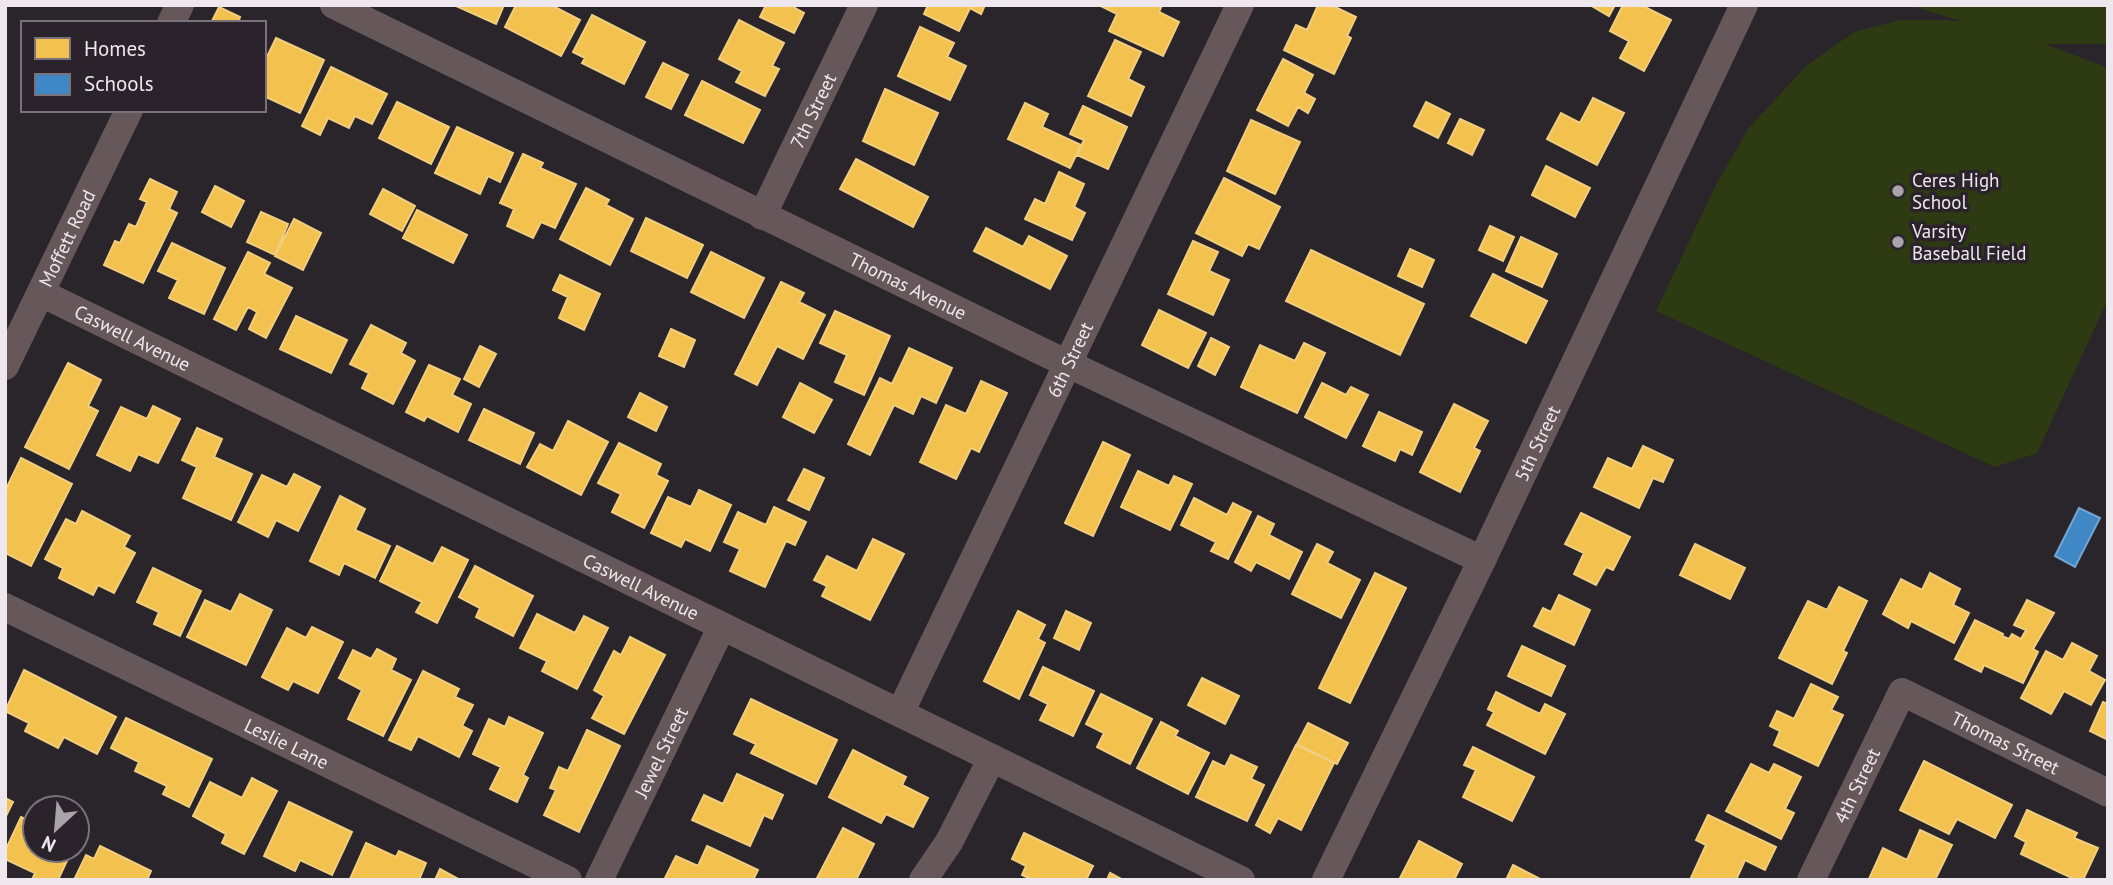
<svg xmlns="http://www.w3.org/2000/svg" width="2113" height="885" font-family="'PT Sans',sans-serif">
<style>
.green{fill:#2e3b12}
.homes{fill:#f2c14e;stroke:#f1cd7e;stroke-width:2}
.schools{fill:#3f88c5;stroke:#74a5d1;stroke-width:2}
.lines{fill:none;stroke-linecap:round;stroke-linejoin:round}
.street{stroke:#66585a;stroke-width:28}
.poi-dot{fill:#a9a4a9;stroke:#2b232c;stroke-width:2.5}
.labels{text-anchor:middle;stroke-width:7;stroke-linejoin:round;paint-order:stroke}
.street-label{font-size:19px;fill:#eee8ee;stroke:#2b232c}
.poi-label{font-size:19px;fill:#eee8ee;stroke:#2b232c;text-anchor:start}
</style>
<rect width="100%" height="100%" fill="#2a252a"/>
<path class="green" d="M1909,5H2108V44H2045L2108,68V299L2037,453L1995,467L1656,311L1716,185L1748,129L1806,66L1854,32L1900,20H1947L1963,22Z"/>
<path class="homes" d="M454,5H504L496,24Z
M516,5H551L580,20L561,56L505,27Z
M766,5H796L795,8L804,13L794,33L760,17Z
M928,5H985L981,14L970,8L959,31L924,14Z
M1099,5H1162L1159,12L1179,22L1163,56L1109,31L1117,14Z
M1318,5H1331L1356,17L1347,36L1351,38L1334,74L1284,50L1296,25L1307,30Z
M1590,5H1615L1609,16Z
M1623,5H1641L1671,20L1644,71L1620,58L1629,41L1610,31Z
M219,7L240,17L238,23H211Z
M592,15L645,42L624,84L582,63L585,58L573,52Z
M739,20L784,43L772,66L779,69L765,96L736,82L742,71L719,59Z
M920,27L954,43L947,57L966,66L950,100L898,76Z
M276,38L324,60L300,113L264,96V63Z
M1115,40L1141,52L1128,79L1144,87L1131,116L1088,96Z
M1283,59L1313,75L1304,93L1315,99L1308,113L1298,107L1288,126L1257,110Z
M663,63L688,75L671,109L646,97Z
M331,67L387,94L372,124L355,116L349,128L328,118L320,135L302,126Z
M702,81L760,110L743,143L685,115Z
M885,89L938,113L914,165L863,141Z
M1593,98L1624,113L1597,165L1547,139L1561,113L1580,123Z
M397,102L449,127L431,164L379,138Z
M1426,102L1450,114L1438,138L1414,126Z
M1025,103L1048,114L1042,127L1081,145L1070,168L1008,139Z
M1083,106L1127,127L1108,169L1077,155L1084,140L1070,134Z
M1460,119L1484,130L1472,155L1448,143Z
M1251,120L1300,142L1275,194L1227,171Z
M457,127L513,153L500,182L488,176L480,194L435,173Z
M523,154L543,163L540,168L576,184L555,228L541,222L533,238L507,226L514,209L500,203Z
M856,159L928,197L913,227L840,189Z
M1546,166L1590,188L1575,217L1532,195Z
M1059,172L1084,184L1074,207L1085,213L1072,240L1025,219L1035,199L1045,204Z
M1224,178L1280,207L1259,249L1248,244L1242,256L1196,233Z
M150,179L177,192L169,209L177,213L143,283L104,265L115,241L120,243L129,224L136,227L147,202L140,199Z
M215,186L244,201L231,227L202,212Z
M586,188L609,200L606,205L633,219L610,265L560,239Z
M383,189L415,206L402,231L370,214Z
M417,210L467,235L453,263L403,238Z
M261,212L288,224L275,255L247,242Z
M646,218L703,245L687,278L631,251Z
M294,219L321,233L303,270L275,256Z
M1490,226L1514,237L1503,261L1479,250Z
M986,228L1023,247L1029,236L1067,256L1050,289L974,251Z
M1521,237L1557,254L1542,287L1506,271Z
M1193,241L1218,252L1209,271L1229,280L1213,315L1168,294Z
M172,243L225,268L204,314L169,298L178,280L158,271Z
M1410,249L1434,260L1422,287L1398,276Z
M1311,250L1424,304L1400,355L1286,301Z
M248,252L270,263L264,274L292,288L266,338L249,329L257,312L248,307L236,330L214,319Z
M711,252L764,278L744,318L691,292Z
M1493,274L1547,301L1526,343L1471,316Z
M560,275L600,294L584,330L559,318L568,297L553,290Z
M781,282L804,293L799,302L825,315L803,359L777,346L757,385L735,374Z
M1159,310L1206,333L1188,368L1142,345Z
M835,311L890,336L864,395L835,382L847,355L820,343Z
M296,316L347,340L331,373L280,349Z
M371,325L406,343L401,353L415,361L393,404L362,388L369,373L350,364Z
M671,329L695,340L684,367L659,356Z
M1211,338L1229,347L1215,375L1198,366Z
M1304,343L1325,353L1297,413L1241,387L1260,345L1295,361Z
M480,346L496,354L479,387L464,379Z
M909,348L952,368L936,403L921,396L913,414L894,405L870,455L848,444L880,378L892,384Z
M68,363L101,380L88,406L98,411L69,469L25,447Z
M429,365L460,379L452,395L471,404L458,432L427,416L424,421L406,412Z
M981,381L1007,393L979,452L971,448L956,479L920,462L946,405L966,414Z
M800,383L832,400L814,433L783,417Z
M1322,383L1346,395L1351,387L1368,395L1346,438L1305,417Z
M640,393L667,407L656,431L628,417Z
M1454,404L1488,421L1474,448L1480,451L1460,492L1420,472Z
M153,406L180,419L158,463L138,454L130,471L97,455L121,407L147,419Z
M484,409L534,433L520,464L469,440Z
M1379,412L1422,432L1412,455L1400,449L1395,461L1363,446Z
M568,421L608,442L581,495L527,467L540,444L553,451Z
M197,428L222,439L214,457L252,474L231,520L183,498L197,467L182,460Z
M1103,442L1130,455L1093,536L1065,523Z
M619,443L661,464L656,475L668,481L644,528L612,512L621,494L598,483Z
M1643,446L1673,460L1663,482L1653,478L1639,508L1594,487L1608,458L1632,469Z
M21,458L72,484L31,566L5,553V491Z
M804,469L824,478L809,510L788,500Z
M1138,471L1169,486L1174,476L1192,484L1170,530L1121,507Z
M294,474L320,487L298,531L276,520L268,537L238,522L262,475L287,487Z
M699,490L731,505L710,551L685,539L681,547L651,533L668,497L691,507Z
M340,496L365,509L355,530L390,546L375,578L344,563L339,575L310,561Z
M1194,498L1227,515L1233,503L1251,512L1228,559L1211,551L1216,542L1181,525Z
M774,507L806,522L795,545L786,541L765,587L730,571L740,549L724,542L738,512L766,525Z
M82,511L130,536L124,547L135,553L114,593L98,585L93,595L59,578L63,568L45,559L66,519L76,524Z
M1581,513L1630,537L1613,570L1606,567L1596,585L1574,574L1584,553L1565,544Z
M1258,516L1274,524L1269,535L1302,552L1289,579L1256,562L1251,571L1235,562Z
M873,539L904,554L870,620L822,596L827,586L814,580L827,556L857,571Z
M1317,544L1333,552L1327,563L1360,580L1341,618L1292,594Z
M1695,544L1745,568L1730,599L1680,575Z
M397,546L433,564L442,547L468,560L437,623L416,612L422,602L380,581Z
M475,566L533,596L513,636L476,617L480,608L459,597Z
M153,568L201,591L180,636L154,624L159,612L137,602Z
M1375,573L1406,588L1350,703L1319,688Z
M1930,573L1960,589L1953,605L1969,613L1954,643L1911,621L1908,628L1883,614L1901,579L1922,590Z
M1839,587L1867,601L1843,651L1847,653L1832,684L1779,658L1808,601L1827,610Z
M240,594L272,610L246,665L187,637L205,600L231,612Z
M1559,595L1590,610L1574,645L1534,626L1543,608L1551,612Z
M2027,600L2054,613L2033,649L2038,652L2023,683L1984,665L1981,672L1955,659L1975,620L2003,634L2002,636L2009,639L2012,634L2021,639L2026,630L2014,625Z
M1018,611L1045,625L1038,639L1045,643L1019,699L984,681Z
M1066,611L1091,623L1079,650L1054,638Z
M537,614L575,633L584,616L608,628L577,689L542,671L547,661L520,648Z
M312,627L343,642L318,693L293,681L288,690L262,677L287,628L306,638Z
M630,637L665,655L624,734L592,718L604,696L594,690L614,651L621,655Z
M2072,643L2097,656L2089,671L2105,680L2091,705L2064,691L2051,714L2021,698L2046,651L2063,660Z
M1522,646L1565,666L1551,696L1508,676Z
M377,649L396,659L391,670L411,680L383,736L348,719L362,690L339,678L353,650L371,659Z
M1043,667L1094,691L1073,736L1040,720L1048,704L1030,695Z
M24,670L116,717L97,754L64,737L58,748L25,731L29,723L5,711Z
M423,671L459,689L455,697L473,705L462,726L472,731L459,757L418,736L411,750L389,740Z
M1202,678L1239,696L1225,724L1188,705Z
M1811,684L1838,697L1831,710L1843,715L1818,766L1774,745L1780,731L1770,726L1777,711L1794,719Z
M1496,692L1540,714L1545,704L1565,714L1545,754L1487,725L1494,712L1488,709Z
M1101,694L1152,719L1130,764L1097,747L1104,733L1086,724Z
M751,699L837,740L816,784L751,753L756,744L734,734Z
M2103,702L2108,704V740L2090,731Z
M509,717L543,733L523,775L528,778L517,802L490,789L501,767L473,754L489,719L505,727Z
M126,718L212,759L189,807L163,794L167,786L135,771L139,762L111,748Z
M1161,722L1178,731L1175,736L1209,753L1188,794L1137,768Z
M1308,723L1348,743L1337,764L1297,744Z
M587,730L620,746L579,832L544,815L556,790L550,788L559,767L568,771Z
M1296,745L1334,763L1301,830L1278,818L1270,833L1256,825Z
M1473,747L1534,777L1512,821L1463,797L1476,770L1464,765Z
M853,750L906,777L902,785L928,798L913,827L886,814L881,823L829,797Z
M1231,755L1257,767L1251,779L1264,785L1247,821L1196,797L1213,761L1225,767Z
M1924,761L2012,805L1995,838L1957,819L1949,834L1900,810Z
M1751,764L1769,773L1774,764L1801,777L1785,809L1794,813L1781,839L1726,811Z
M737,774L783,795L772,819L764,815L750,846L692,820L704,795L723,804Z
M252,778L277,791L244,854L222,843L226,834L193,816L210,782L242,798Z
M5,798L13,802L5,818Z
M289,802L352,832L332,875L300,860L295,871L264,856Z
M2027,810L2077,833L2074,838L2098,848L2083,880H2076L2021,854L2026,842L2015,836Z
M1708,815L1776,847L1765,870L1745,860L1736,880H1690L1706,845L1696,840Z
M21,817L35,824V850H72L58,880H32L35,873L5,859V851Z
M843,828L874,844L856,880H816Z
M1920,830L1952,845L1935,880L1869,879L1883,848L1907,860Z
M1024,833L1093,866L1086,880H1033L1022,875L1026,866L1012,859Z
M1419,841L1462,864L1454,880H1399Z
M366,843L396,857L399,851L426,863L419,880L350,879Z
M100,846L151,871L147,880H74L86,855L94,859Z
M707,846L758,870L753,880H664L676,856L698,866Z
M1513,865L1542,880H1506Z
M440,869L460,880H435Z
M1110,873L1123,880H1107Z"/>
<path class="schools" d="M2079,508L2100,518L2075,567L2055,556Z"/>
<g class="lines">
<g class="street">
<path id="s1" d="M334,5L1043,352L1482,560"/>
<path d="M171,23L180,5"/>
<path id="s2" d="M762,216L864,5"/>
<path id="s3" d="M41,293L1241,880"/>
<path id="s4" d="M5,366L129,110"/>
<path id="s5" d="M5,607L568,880"/>
<path id="s6" d="M900,713L1240,5"/>
<path id="s7" d="M599,880L722,626"/>
<path d="M923,880L949,842L992,758"/>
<path id="s8" d="M1326,880L1482,560L1744,5"/>
<path id="s9" d="M1811,880L1902,692L2108,793"/>
</g>
</g>
<g class="poi-dot">
<circle cx="1898" cy="191" r="7"/>
<circle cx="1898" cy="242" r="7"/>
</g>
<g class="labels">
<g class="street-label">
<text dy="7" stroke="none"><textPath href="#s2" startOffset="117">7th Street</textPath></text>
<text dy="7" stroke="none"><textPath href="#s4" startOffset="142">Moffett Road</textPath></text>
<text dy="7" stroke="none"><textPath href="#s1" startOffset="639">Thomas Avenue</textPath></text>
<text dy="7" stroke="none"><textPath href="#s3" startOffset="102">Caswell Avenue</textPath></text>
<text dy="7" stroke="none"><textPath href="#s6" startOffset="392">6th Street</textPath></text>
<text dy="7" stroke="none"><textPath href="#s8" startOffset="485">5th Street</textPath></text>
<text dy="7" stroke="none"><textPath href="#s3" startOffset="668">Caswell Avenue</textPath></text>
<text dy="7" stroke="none"><textPath href="#s9" startOffset="324">Thomas Street</textPath></text>
<text dy="7" stroke="none"><textPath href="#s5" startOffset="313">Leslie Lane</textPath></text>
<text dy="7" stroke="none"><textPath href="#s7" startOffset="142">Jewel Street</textPath></text>
<text dy="7" stroke="none"><textPath href="#s9" startOffset="105">4th Street</textPath></text>
</g>
<g class="poi-label">
<text x="1912" y="187">Ceres High<tspan x="1912" dy="22">School</tspan></text>
<text x="1912" y="238">Varsity<tspan x="1912" dy="22">Baseball Field</tspan></text>
</g>
</g>
<rect width="2113" height="885" fill="none" stroke="#eee8ee" stroke-width="14"/>
<rect x="21" y="21" width="245" height="91" fill="#2b232c" stroke="#79727a" stroke-width="2"/>
<rect x="35" y="38" width="35" height="21" fill="#f2c14e" stroke="#79727a" stroke-width="2"/>
<text x="84" y="56" font-size="21" fill="#eee8ee">Homes</text>
<rect x="35" y="74" width="35" height="21" fill="#3f88c5" stroke="#79727a" stroke-width="2"/>
<text x="84" y="91" font-size="21" fill="#eee8ee">Schools</text>
<g transform="translate(56 829) rotate(206)"><circle r="33" fill="#2b232c" stroke="#79727a" stroke-width="2"/>
<path d="M0-5L12 26L0 18L-12 26Z" fill="#a9a4a9"/>
<text y="-10" font-size="19" font-weight="bold" text-anchor="middle" fill="#eee8ee">N</text>
</g>
</svg>
